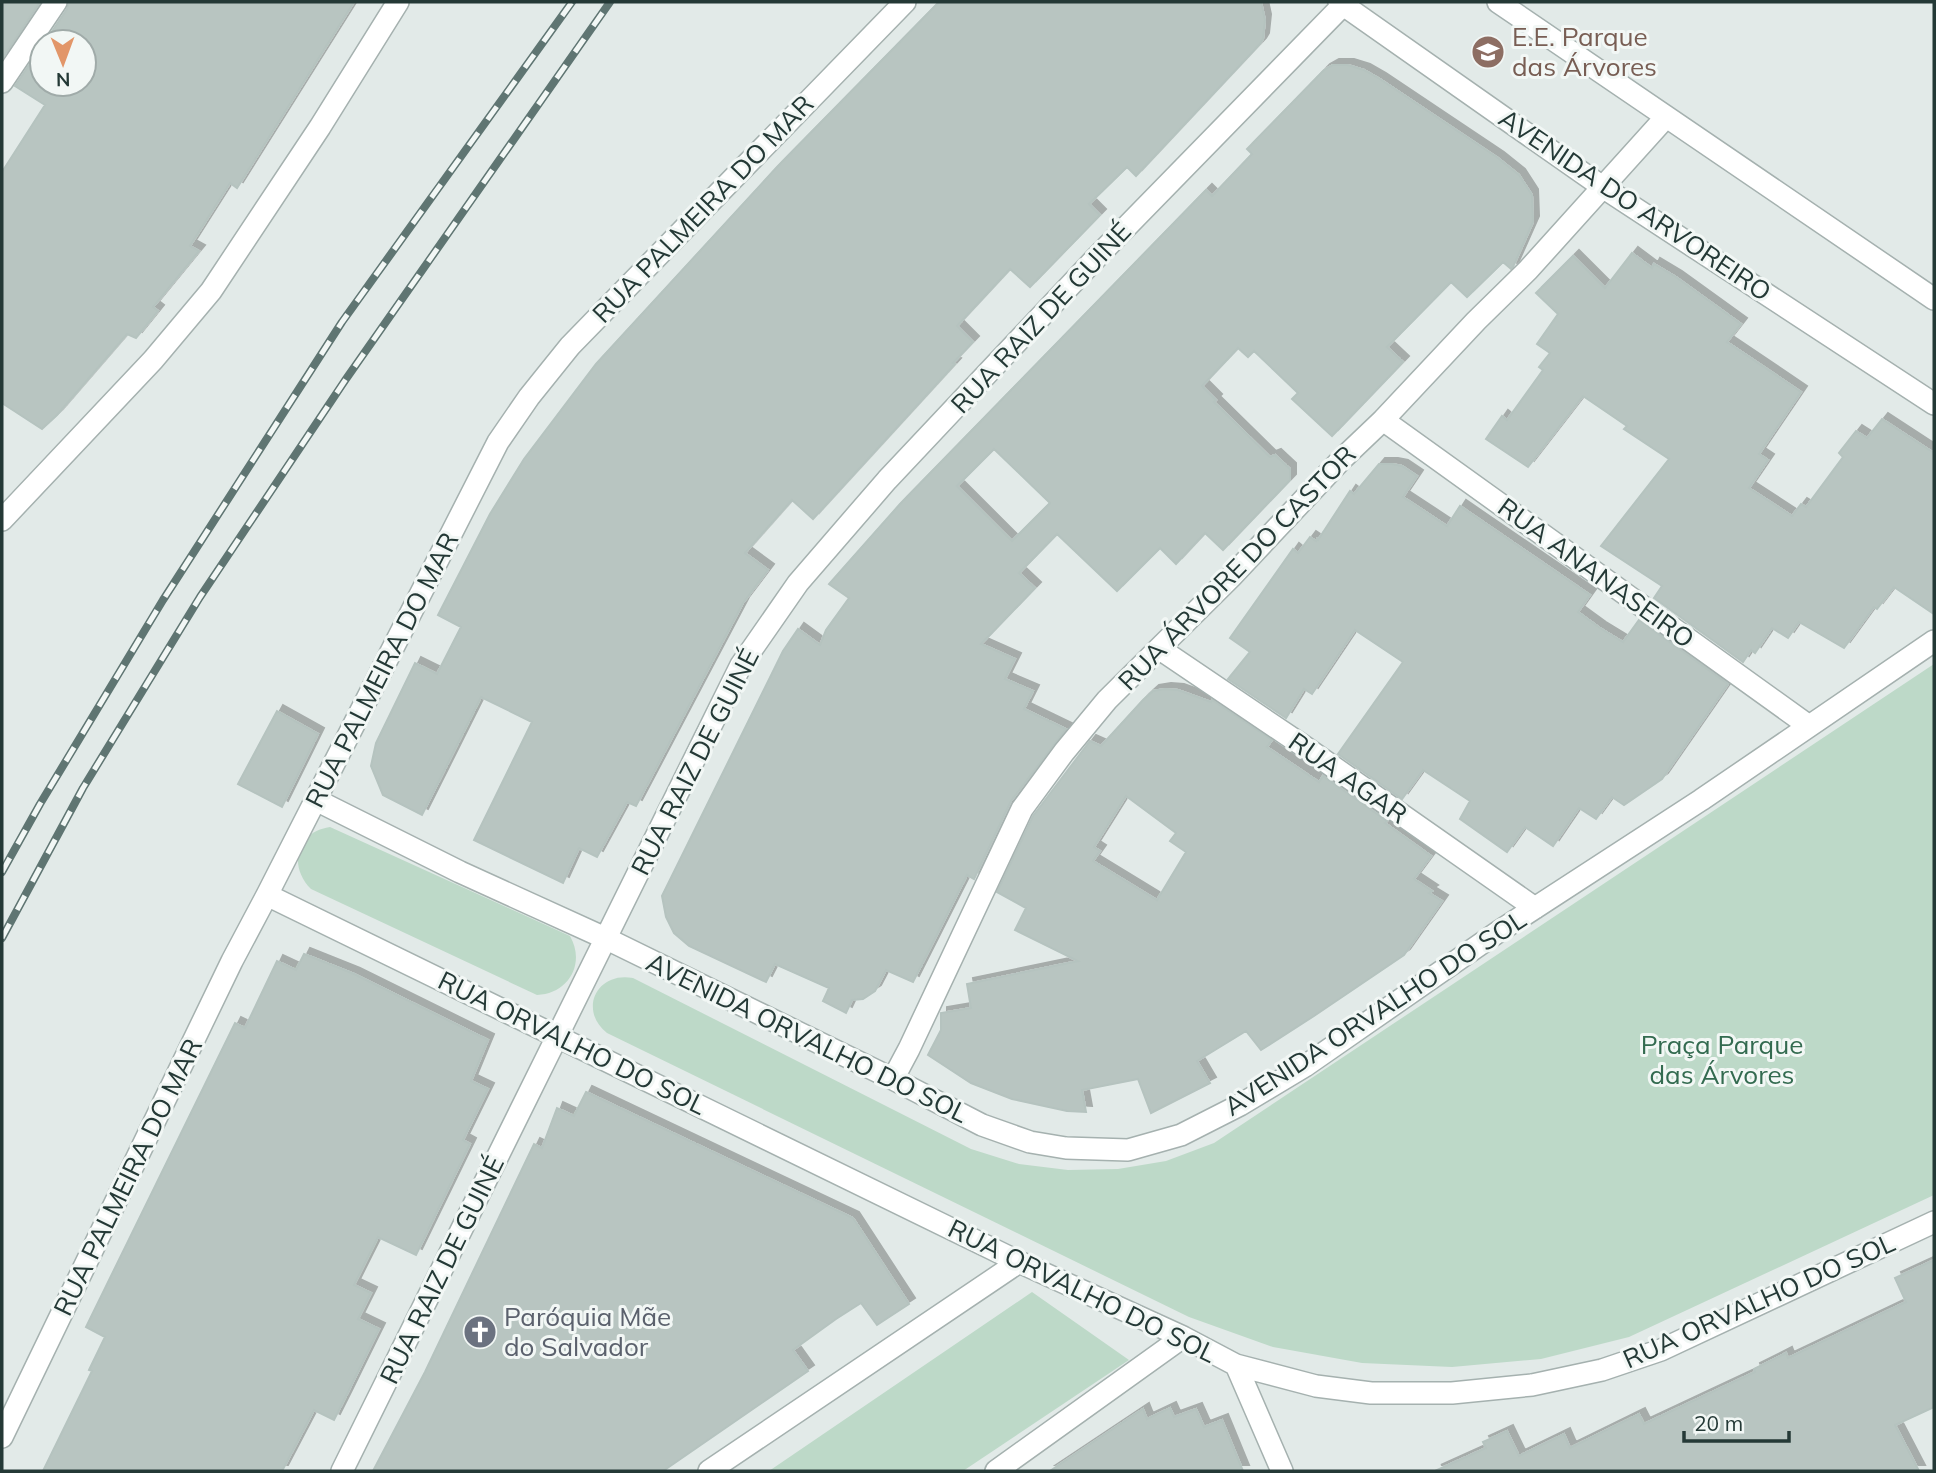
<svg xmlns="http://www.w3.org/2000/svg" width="1936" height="1473" font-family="Mulish,sans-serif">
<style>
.green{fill:#bdd9c8}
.building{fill:#b8c5c1;stroke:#b5c3bf;stroke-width:2;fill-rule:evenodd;filter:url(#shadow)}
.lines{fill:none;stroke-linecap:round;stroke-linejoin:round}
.minor-casing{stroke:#a5b1af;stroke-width:24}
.minor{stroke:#fff;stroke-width:21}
.rail-casing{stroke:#5f7572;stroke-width:8}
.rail{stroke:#f2f7f5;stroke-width:5;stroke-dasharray:16;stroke-linecap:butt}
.labels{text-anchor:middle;stroke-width:6;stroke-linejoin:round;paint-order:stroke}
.education-label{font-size:26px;fill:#785e54;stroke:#f2f7f5;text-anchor:start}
.street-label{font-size:26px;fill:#243936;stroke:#f2f7f5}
.park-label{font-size:26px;fill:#336b50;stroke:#f2f7f5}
.worship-label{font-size:26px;fill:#5b616d;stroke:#f2f7f5;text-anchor:start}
</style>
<defs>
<filter id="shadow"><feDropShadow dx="6" dy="-6" stdDeviation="0" flood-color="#0004"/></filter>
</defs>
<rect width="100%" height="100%" fill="#e2eae8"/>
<path class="green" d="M1934,664V1195L1629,1337L1541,1359L1452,1367L1362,1363L1273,1347L1189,1317L607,1033C578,1010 597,971 633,978L971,1149L1019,1164L1068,1170L1118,1169L1166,1161L1214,1143Z
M330,827L570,936C586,964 568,994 537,995L311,889C288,866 296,832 330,827Z
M1032,1292L1129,1360L963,1471H769Z"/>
<path class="building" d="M2,2H40L2,59Z
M69,2H354L237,188L230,183L190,246L199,251L153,307L158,311L136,338L127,334L57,415L42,429L2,403V172L45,105L15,86L42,46V84H84V42H45L67,9Z
M939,2H1261L1265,20L1263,39L1260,44L1136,176L1127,167L1089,204L1100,215L1030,287L1010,269L957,326L973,342L953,363L955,364L813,519L792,500L745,553L768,570L743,603L636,806L627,802L597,857L579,848L563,883L474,840L532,722L481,697L422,815L383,795L371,766L376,743L415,663L437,674L461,627L438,615L490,514L524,459L596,364L777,167Z
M1333,65H1348L1364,70L1380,79L1498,158L1519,175L1532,195L1533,222L1513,267L1511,269L1503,262L1467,297L1451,282L1387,347L1403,362L1332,436L1292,399L1298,393L1254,351L1248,357L1238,348L1202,386L1216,400L1214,402L1270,457L1275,455L1290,469V480L1223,550L1205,533L1176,564L1160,548L1117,591L1057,534L1019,573L1035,588L981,644L1015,659L1005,679L1033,691L1024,709L1066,729L1011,801L974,879L967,875L913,982L886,970L875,991L863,999L852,1000L846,1013L823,1001L829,988L775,964L766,982L689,946L674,933L666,917L662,896L783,651L798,629L820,645L826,630L849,598L829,584L900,504L1206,190L1212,196L1252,154L1247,149L1324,70ZM994,449L1050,503L1012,541L957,486Z
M1632,253L1652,268L1654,264L1676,277L1741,324L1727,342L1801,392L1759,454L1768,460L1749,488L1792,516L1801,504L1806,507L1843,457L1839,453L1856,431L1867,438L1882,419L1934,453V614L1894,587L1877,609L1874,607L1844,648L1799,622L1788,638L1772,628L1755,653L1751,650L1743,662L1654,598L1662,586L1601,546L1669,459L1624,429L1627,426L1583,396L1528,467L1486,439L1502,416L1507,420L1543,370L1539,367L1550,353L1537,344L1558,314L1536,293L1573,256L1605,288Z
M1379,464H1392L1402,466L1417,476L1403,497L1447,526L1460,506L1590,595L1578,612L1600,628L1623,642L1639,620L1728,684L1662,779L1624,805L1612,797L1596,819L1579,808L1553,846L1525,827L1507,852L1460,819L1470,801L1423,770L1402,799L1338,754L1403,662L1355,630L1312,694L1304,689L1286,718L1228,679L1250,652L1230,638L1293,549L1298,553L1310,537L1316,541L1317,539L1318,540L1350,491L1354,494Z
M1165,689L1178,690L1211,702L1212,700L1272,740L1267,747L1319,782L1323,776L1387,821L1385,823L1431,856L1414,879L1432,891L1429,893L1442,901L1404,955L1314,1016L1261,1050L1246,1031L1197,1061L1210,1083L1151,1113L1138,1079L1082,1090L1086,1112L1067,1111L1012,1099L971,1083L928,1055L941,1030V1013L971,1008L967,984L1078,961L1015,930L1026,908L997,892L1033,816L1090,741L1101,746L1143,700L1153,691ZM1126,796L1176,833L1170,841L1186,852L1157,900L1093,861L1100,851L1094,847Z
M277,711L318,734L282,807L238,784Z
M304,954L354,974L488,1040L471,1081L488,1089L463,1140L470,1144L416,1255L378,1237L354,1285L371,1293L358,1319L379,1329L346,1396L334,1420L314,1410L282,1471H43L92,1371L89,1370L105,1337L86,1327L235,1023L245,1028L277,961L296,970Z
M586,1092L853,1218L909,1304L877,1325L861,1303L836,1319L793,1350L808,1371L663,1471H373L425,1372L534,1144L542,1148L557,1108L574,1116Z
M1934,1260V1407L1895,1425L1919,1471H1435L1486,1448L1483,1442L1507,1431L1519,1456L1564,1434L1570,1448L1639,1414L1644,1424L1755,1372L1754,1369L1786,1353L1788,1358L1906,1302L1895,1278Z
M1170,1408L1174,1417L1196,1409L1204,1427L1222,1420L1243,1471H1050L1143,1409L1147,1419Z"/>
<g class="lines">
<defs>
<path id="minor" d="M1339,2L1604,188L1934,404
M1498,2L1934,299
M2,82L56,2
M1383,420L1809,726
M2,520L153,360L211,291L320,127L398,2
M1160,649L1302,745L1535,908
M316,800L460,872L605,938L893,1079L982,1125L1030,1142L1066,1148L1128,1150L1181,1135L1240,1105L1305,1066L1498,932L1701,800L1934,641
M267,895L1019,1262L1183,1337L1236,1365L1316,1386L1371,1393H1452L1532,1385L1602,1370L1661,1350L1934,1222
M893,1079L909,1049L1022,809L1064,752L1107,700L1231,577L1341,460L1383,420L1476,321L1528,270L1666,117
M1236,1365L1282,1471
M2,1437L232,961L267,895L498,442L529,397L570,346L905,2
M342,1471L741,665L798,583L887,480L1095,259L1343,5
M709,1471L1019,1262
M996,1471L1183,1337"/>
</defs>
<use href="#minor" class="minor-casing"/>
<use href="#minor" class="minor"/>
<defs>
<path id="rail" d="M2,872L40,804L163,600L342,322L572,2
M2,938L83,788L200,597L346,379L610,2"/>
</defs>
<use href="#rail" class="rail-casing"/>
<use href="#rail" class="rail"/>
</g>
<defs>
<symbol id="school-disc" viewBox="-11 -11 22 22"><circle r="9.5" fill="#8d6e63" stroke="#f2f7f5"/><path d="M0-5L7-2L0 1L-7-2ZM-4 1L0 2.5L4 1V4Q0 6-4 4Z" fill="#fff"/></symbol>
<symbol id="church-disc" viewBox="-11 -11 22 22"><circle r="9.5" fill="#6b7280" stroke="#f2f7f5"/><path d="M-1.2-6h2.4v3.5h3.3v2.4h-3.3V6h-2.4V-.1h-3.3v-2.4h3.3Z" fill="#fff"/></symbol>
</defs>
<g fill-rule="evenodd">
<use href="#school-disc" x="1469" y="33" width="38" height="38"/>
<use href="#church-disc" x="461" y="1313" width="38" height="38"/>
</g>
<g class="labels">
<g class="education-label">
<text x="1512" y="46">E.E. Parque<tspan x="1512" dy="30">das Árvores</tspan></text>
</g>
<g class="street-label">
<text transform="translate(1635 205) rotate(34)" y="9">AVENIDA DO ARVOREIRO</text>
<text transform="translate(703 209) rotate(-46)" y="9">RUA PALMEIRA DO MAR</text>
<text transform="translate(1041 318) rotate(-47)" y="9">RUA RAIZ DE GUINÉ</text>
<text transform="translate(1237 568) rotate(-46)" y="9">RUA ÁRVORE DO CASTOR</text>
<text transform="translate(1596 573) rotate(36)" y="9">RUA ANANASEIRO</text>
<text transform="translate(382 670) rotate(-63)" y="9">RUA PALMEIRA DO MAR</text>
<text transform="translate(695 762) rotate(-63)" y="9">RUA RAIZ DE GUINÉ</text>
<text transform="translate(1348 778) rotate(35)" y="9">RUA AGAR</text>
<text transform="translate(1375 1013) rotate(-33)" y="9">AVENIDA ORVALHO DO SOL</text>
<text transform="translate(807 1038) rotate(26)" y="9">AVENIDA ORVALHO DO SOL</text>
<text transform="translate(572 1043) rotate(26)" y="9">RUA ORVALHO DO SOL</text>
<text transform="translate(128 1177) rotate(-64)" y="9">RUA PALMEIRA DO MAR</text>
<text transform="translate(442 1270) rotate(-64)" y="9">RUA RAIZ DE GUINÉ</text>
<text transform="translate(1082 1291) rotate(26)" y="9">RUA ORVALHO DO SOL</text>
<text transform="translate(1759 1301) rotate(-24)" y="9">RUA ORVALHO DO SOL</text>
</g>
<g class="park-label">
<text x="1722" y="1054">Praça Parque<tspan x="1722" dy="30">das Árvores</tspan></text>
</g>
<g class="worship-label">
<text x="504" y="1326">Paróquia Mãe<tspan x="504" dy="30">do Salvador</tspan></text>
</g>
</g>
<rect width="1936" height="1473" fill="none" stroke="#243936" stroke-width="7"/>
<g transform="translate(63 63) rotate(179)"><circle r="33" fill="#f2f7f5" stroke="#a0aba9" stroke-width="2"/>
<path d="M0-5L12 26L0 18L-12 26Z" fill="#e29669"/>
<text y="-10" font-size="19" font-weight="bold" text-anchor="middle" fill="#243936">N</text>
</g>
<path d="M1684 1431v10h105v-10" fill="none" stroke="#243936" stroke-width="3.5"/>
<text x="1694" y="1431" font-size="21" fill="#243936" stroke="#f2f7f5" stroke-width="5" paint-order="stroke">20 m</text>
</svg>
